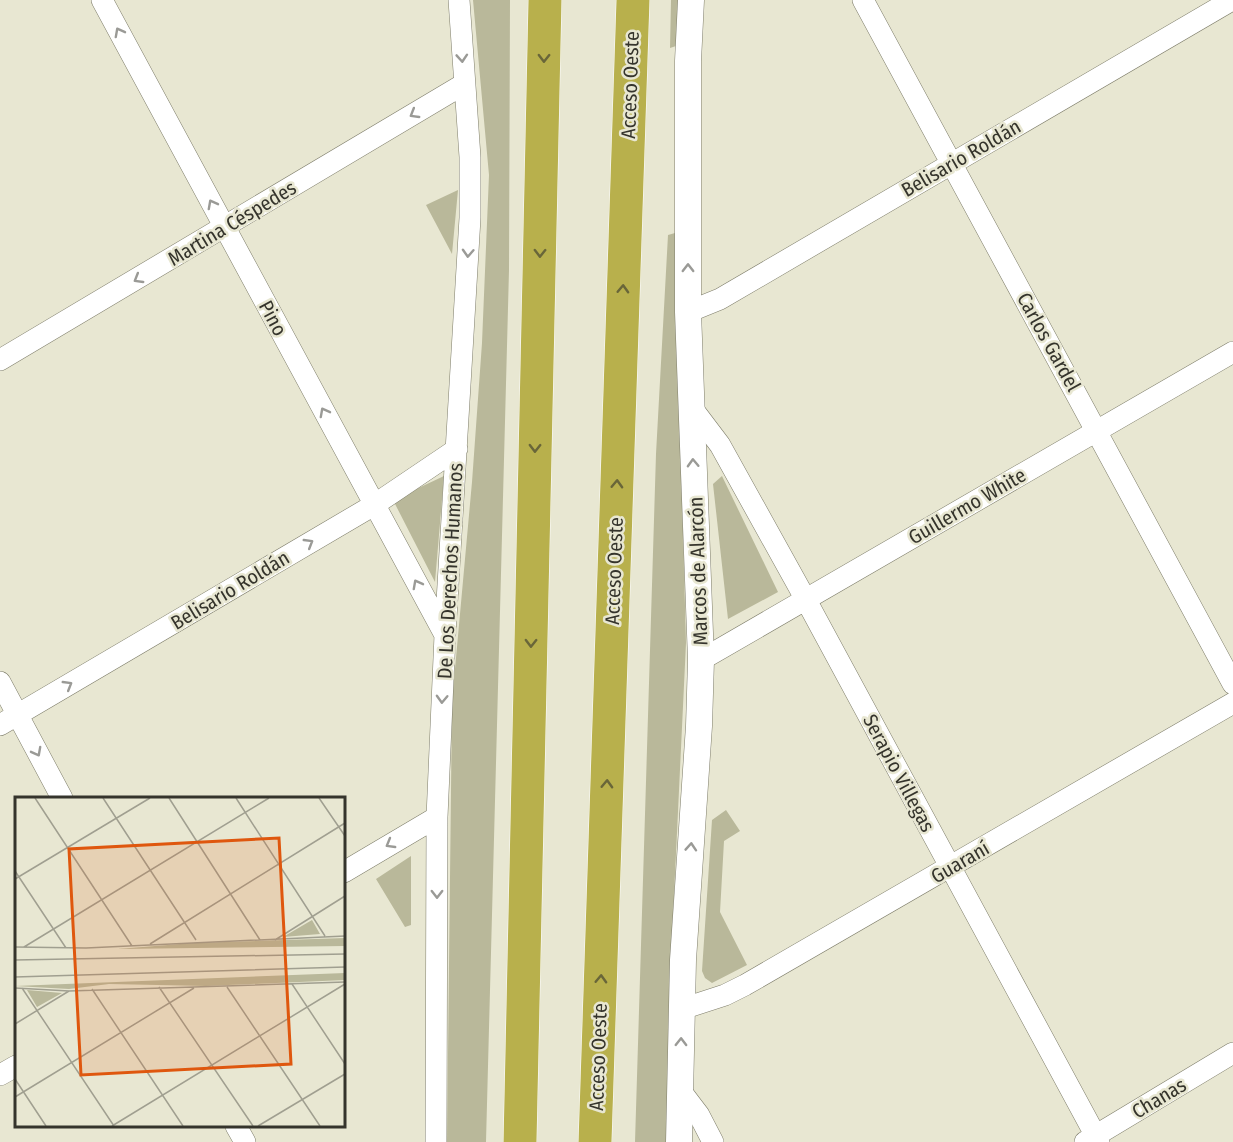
<svg xmlns="http://www.w3.org/2000/svg" width="1233" height="1142" font-family="'Fira Sans Condensed',sans-serif">
<style>
.green{fill:#b9b89a}
.lines{fill:none;stroke-linecap:round;stroke-linejoin:round}
.minor-casing{stroke:#7e7d6a;stroke-width:22}
.tertiary-casing{stroke:#7e7d6a;stroke-width:27}
.motorway-casing{stroke:#fff;stroke-width:34}
.minor{stroke:#fff;stroke-width:21}
.tertiary{stroke:#fff;stroke-width:26}
.motorway{stroke:#b8b04c;stroke-width:33}
.oneway{stroke:#9a9a96}
.oneway2{stroke:#696639}
.labels{text-anchor:middle;stroke-width:5;stroke-linejoin:round;paint-order:stroke}
.street-label{font-size:20px;fill:#35342c;stroke:#e8e7d2}
.inset-road{fill:none;stroke:#a09f90;stroke-width:1.5}
.view{fill:#df570e;fill-opacity:0.15;stroke:#df570e;stroke-width:3}
.inset-edge{fill:none;stroke:#35342c;stroke-width:3}
</style>
<rect width="100%" height="100%" fill="#e8e7d2"/>
<path class="green" d="M473,0H510L509,270L486,1142H447L452,702L472,482L482,343L489,175Z
M671,0H678L676,46L670,48Z
M458,190L452,254L426,205Z
M675,233L686,643L669,1001L667,1142H635L656,454L668,235Z
M444,476L435,582L393,500Z
M722,476L778,592L728,619L713,484Z
M726,810L740,831L724,841L720,912L747,965L712,983L705,978L702,971L712,820Z
M411,856V925L405,927L376,879Z"/>
<g class="lines">
<defs>
<path id="minor" d="M102,0L445,635
M863,0C985,229 1111,455 1233,684
M688,312L720,299L1232,0
M0,360L464,84
M692,408L720,445L806,600L1099,1142
M701,660L1233,352
M0,682L62,798
M0,725L374,505L457,449
M344,872L437,817
M682,1009L725,995L745,985L1233,703
M0,1075L16,1066
M680,1090L699,1115L713,1142
M236,1126L245,1142
M436,1142L437,817L445,635L470,218V157L459,0
M1085,1142L1233,1053"/>
<path id="tertiary" d="M679,1142L683,960L699,726L701,660L688,312V61L691,0"/>
<path id="motorway" d="M520,1142L545,0
M595,1142L633,0"/>
</defs>
<use href="#minor" class="minor-casing"/>
<use href="#tertiary" class="tertiary-casing"/>
<use href="#motorway" class="motorway-casing"/>
<use href="#minor" class="minor"/>
<use href="#tertiary" class="tertiary"/>
<use href="#motorway" class="motorway"/>
</g>
<defs><path id="oneway-chevron" d="M-2-3.5L2.5 0L-2 3.5" fill="none" stroke-width="1.6" stroke-linecap="round" stroke-linejoin="round" transform="scale(1.5)"/></defs>
<g class="oneway">
<use href="#oneway-chevron" transform="translate(119 32) rotate(-118)"/>
<use href="#oneway-chevron" transform="translate(462 58) rotate(86)"/>
<use href="#oneway-chevron" transform="translate(414 114) rotate(149)"/>
<use href="#oneway-chevron" transform="translate(212 204) rotate(-118)"/>
<use href="#oneway-chevron" transform="translate(468 253) rotate(93)"/>
<use href="#oneway-chevron" transform="translate(688 268) rotate(-90)"/>
<use href="#oneway-chevron" transform="translate(138 279) rotate(149)"/>
<use href="#oneway-chevron" transform="translate(324 412) rotate(-118)"/>
<use href="#oneway-chevron" transform="translate(693 463) rotate(-92)"/>
<use href="#oneway-chevron" transform="translate(309 543) rotate(-31)"/>
<use href="#oneway-chevron" transform="translate(417 584) rotate(-118)"/>
<use href="#oneway-chevron" transform="translate(68 685) rotate(-31)"/>
<use href="#oneway-chevron" transform="translate(442 699) rotate(92)"/>
<use href="#oneway-chevron" transform="translate(37 752) rotate(62)"/>
<use href="#oneway-chevron" transform="translate(390 844) rotate(150)"/>
<use href="#oneway-chevron" transform="translate(691 847) rotate(-86)"/>
<use href="#oneway-chevron" transform="translate(437 894) rotate(90)"/>
<use href="#oneway-chevron" transform="translate(681 1042) rotate(-89)"/>
</g>
<g class="oneway2">
<use href="#oneway-chevron" transform="translate(544 58) rotate(91)"/>
<use href="#oneway-chevron" transform="translate(540 253) rotate(91)"/>
<use href="#oneway-chevron" transform="translate(623 289) rotate(-88)"/>
<use href="#oneway-chevron" transform="translate(535 448) rotate(91)"/>
<use href="#oneway-chevron" transform="translate(617 484) rotate(-88)"/>
<use href="#oneway-chevron" transform="translate(531 643) rotate(91)"/>
<use href="#oneway-chevron" transform="translate(607 784) rotate(-88)"/>
<use href="#oneway-chevron" transform="translate(601 979) rotate(-88)"/>
</g>
<g class="labels">
<g class="street-label">
<text transform="translate(630 85) rotate(-88)" y="7">Acceso Oeste</text>
<text transform="translate(961 158) rotate(-30)" y="7">Belisario Roldán</text>
<text transform="translate(232 223) rotate(-31)" y="7">Martina Céspedes</text>
<text transform="translate(273 318) rotate(62)" y="7">Pino</text>
<text transform="translate(1049 342) rotate(61)" y="7">Carlos Gardel</text>
<text transform="translate(967 506) rotate(-30)" y="7">Guillermo White</text>
<text transform="translate(450 571) rotate(-87)" y="7">De Los Derechos Humanos</text>
<text transform="translate(614 571) rotate(-88)" y="7">Acceso Oeste</text>
<text transform="translate(698 571) rotate(-92)" y="7">Marcos de Alarcón</text>
<text transform="translate(230 590) rotate(-31)" y="7">Belisario Roldán</text>
<text transform="translate(899 773) rotate(62)" y="7">Serapio Villegas</text>
<text transform="translate(960 862) rotate(-30)" y="7">Guaraní</text>
<text transform="translate(598 1057) rotate(-88)" y="7">Acceso Oeste</text>
<text transform="translate(1159 1098) rotate(-31)" y="7">Chanas</text>
</g>
</g>
<g transform="translate(15 797)">
<rect width="330" height="330" fill="#e8e7d2"/>
<path d="M297,123L305,137L268,140ZM330,141V149L102,152L178,146ZM330,176V183L191,189L94,187L54,192L0,189ZM12,193L47,196L22,210Z" fill="#b9b89a"/>
<path class="inset-road" d="M20,1L117,149M88,1L181,143M154,1L245,143M221,1L310,139M304,1L330,39M0,74L51,151M0,82L135,1M260,143L330,99M135,147L330,26M0,150L71,151L330,139M9,150L254,1M0,163L330,157M0,180L330,170M277,187L330,267M144,190L238,329M212,190L305,329M0,191L54,194L330,185M7,191L99,329M77,192L168,329M0,227L54,194M0,282L31,329M0,300L179,191M97,329L330,187M243,329L330,277"/>
<path class="view" d="M264,41L276,267L66,278L54,52Z"/>
<rect width="330" height="330" class="inset-edge"/>
</g>
</svg>
